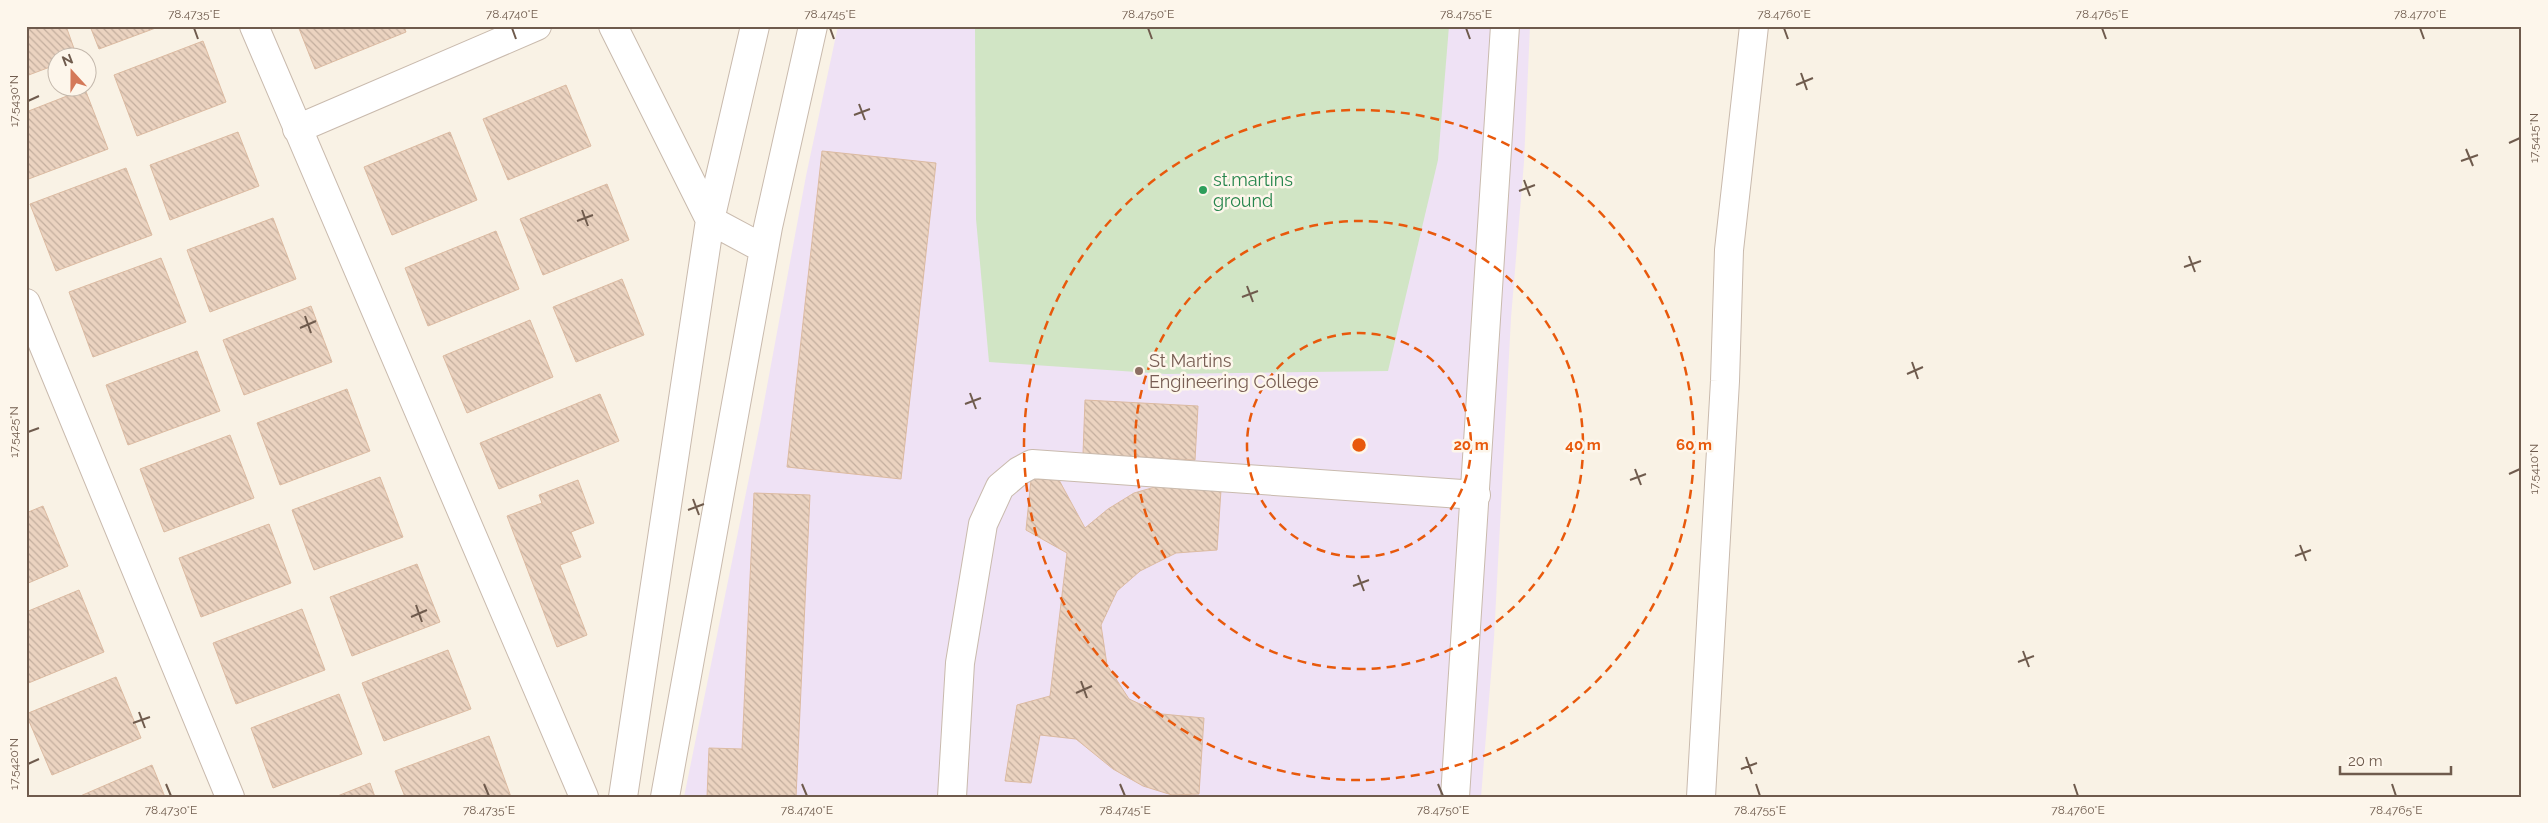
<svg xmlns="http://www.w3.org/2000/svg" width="2548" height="823" font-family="Raleway,sans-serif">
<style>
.education{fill:#efe2f5}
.pitch{fill:#d1e5c5}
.building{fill:url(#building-back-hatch);stroke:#dcbba2}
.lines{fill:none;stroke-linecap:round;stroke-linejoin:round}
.minor-casing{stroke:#c9baad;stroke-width:30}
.minor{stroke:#fff;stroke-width:28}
.ticks{fill:none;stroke:#6f5b4d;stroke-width:2}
.ring{fill:none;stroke:#e8590c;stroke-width:2.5;stroke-dasharray:9 6}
.leisure-dot{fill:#2e9e5b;stroke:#fdf6eb;stroke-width:2}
.education-dot{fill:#8d6e63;stroke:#fdf6eb;stroke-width:2}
.labels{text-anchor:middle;stroke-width:5;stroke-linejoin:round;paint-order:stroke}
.leisure-label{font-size:18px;fill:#27864d;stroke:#fdf6eb;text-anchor:start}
.education-label{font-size:18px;fill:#785e54;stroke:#fdf6eb;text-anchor:start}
.centre{fill:#e8590c;stroke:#fdf6eb;stroke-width:2.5}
.ring-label{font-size:15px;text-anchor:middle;font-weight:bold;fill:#e8590c;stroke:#fdf6eb;stroke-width:5;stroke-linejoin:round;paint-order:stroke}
.neatline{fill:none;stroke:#6f5b4d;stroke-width:2}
.ticks-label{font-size:12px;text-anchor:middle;fill:#6f5b4d}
</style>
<defs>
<pattern id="building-back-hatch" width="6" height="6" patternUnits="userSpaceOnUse" patternTransform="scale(1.25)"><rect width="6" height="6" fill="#ebd3c0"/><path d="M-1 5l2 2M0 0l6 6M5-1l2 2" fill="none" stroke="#c3ae9e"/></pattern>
</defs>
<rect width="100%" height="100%" fill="#f9f2e5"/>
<path class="education" d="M838,26H1530L1524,162L1511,318L1494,638L1481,797H684L760,424L806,176Z"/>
<path class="pitch" d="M975,26H1449L1438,160L1388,371L1166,374L989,362L976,219Z"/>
<path class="building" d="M26,26H66L77,57L58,58V64L26,76Z
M90,26H161L99,49Z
M298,26H404L406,32L315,69Z
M203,41L226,102L137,136L114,75Z
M566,85L591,146L508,180L483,119Z
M85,89L108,149L26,180V112Z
M238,132L259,186L170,220L150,165Z
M450,132L477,200L392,235L364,167Z
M822,151L936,163L901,479L787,467Z
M126,168L152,235L56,271L30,204Z
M607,184L629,240L543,275L520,219Z
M273,218L296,279L210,312L187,250Z
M496,231L519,289L428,326L405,268Z
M161,258L186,322L93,357L69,292Z
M622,279L644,335L576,362L553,307Z
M311,306L332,362L244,395L223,340Z
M530,320L553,377L467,413L443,356Z
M197,351L220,411L128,445L106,385Z
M347,389L370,451L280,485L257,423Z
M600,394L619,441L499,489L480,443Z
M1085,400L1198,406L1195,460L1083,454Z
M230,435L254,498L164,532L140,469Z
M380,477L403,537L314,570L292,510Z
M1031,479L1059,480L1085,528L1108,509L1134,493L1169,483L1221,490L1217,550L1176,553L1140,571L1117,591L1101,625L1107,665L1129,699L1162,714L1204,718L1199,794L1172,795L1143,786L1113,769L1076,739L1040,735L1031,783L1005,781L1017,705L1050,696L1067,553L1026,530Z
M578,480L594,523L571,532L581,557L560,565L587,635L557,647L507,516L542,503L539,495Z
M754,493L810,495L796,797H707L709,748L742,749Z
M43,506L68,566L26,584V513Z
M269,524L291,583L201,617L179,558Z
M417,564L440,622L352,656L330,597Z
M79,590L104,652L26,684V612Z
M302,609L325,670L236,704L213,643Z
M448,650L471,709L384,741L362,683Z
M116,677L141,738L52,775L26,714Z
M339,694L362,754L273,788L251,728Z
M489,736L511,797H405L395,771Z
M152,765L165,797H78Z
M370,783L375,797H335Z"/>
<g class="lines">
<defs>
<path id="minor" d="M254,26L584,797
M613,26L710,220L764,249
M297,129L537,26
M26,303L230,797
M623,797L710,220L755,26
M665,797L768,227L813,26
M952,797L960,663L983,524L1000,487L1019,471L1032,464L1476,495
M1455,797L1505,26
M1701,797L1725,381L1729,250L1754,26"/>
</defs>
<use href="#minor" class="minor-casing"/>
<use href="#minor" class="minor"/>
</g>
<path class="ticks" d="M194,28L198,39M512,28L516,39M830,28L834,39M1148,28L1152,39M1466,28L1470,39M1784,28L1788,39M2102,28L2106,39M2420,28L2424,39M1801,73L1807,90M1796,85L1813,78M28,101L39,96M859,104L865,120M854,115L870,109M2509,143L2520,138M2466,149L2473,166M2461,161L2478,155M1524,180L1530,196M1519,191L1535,185M582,210L588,226M577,221L593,215M2189,256L2195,272M2184,267L2201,261M1247,286L1253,302M1242,297L1258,291M305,316L311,333M300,328L316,321M1912,362L1918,379M1907,374L1923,367M970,393L976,409M965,404L981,398M28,432L39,428M1635,469L1641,485M2509,474L2520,469M1630,480L1646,474M693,499L699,515M688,510L704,504M2300,545L2306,561M2295,556L2311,550M1358,575L1364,591M1353,586L1369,580M416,605L422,622M411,617L427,610M2023,651L2029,667M2018,662L2034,656M1081,681L1087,698M1076,693L1092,686M139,712L145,728M133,723L150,717M1746,757L1752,774M28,764L39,759M1741,769L1757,763M166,784L171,796M484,784L489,796M802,784L807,796M1120,784L1125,796M1438,784L1443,796M1756,784L1760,796M2074,784L2078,796M2392,784L2396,796"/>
<g class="ring">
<circle cx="1359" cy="445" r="112"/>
<circle cx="1359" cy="445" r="224"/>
<circle cx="1359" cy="445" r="335"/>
</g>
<circle class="leisure-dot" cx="1203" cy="190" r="5"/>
<circle class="education-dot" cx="1139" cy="371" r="5"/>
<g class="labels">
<g class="leisure-label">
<text x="1213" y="186">st.martins<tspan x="1213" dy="21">ground</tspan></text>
</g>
<g class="education-label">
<text x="1149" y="367">St Martins<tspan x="1149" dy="21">Engineering College</tspan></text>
</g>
</g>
<circle cx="1359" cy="445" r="8" class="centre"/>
<g class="ring-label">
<text x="1471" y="450">20 m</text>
<text x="1583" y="450">40 m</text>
<text x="1694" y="450">60 m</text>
</g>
<rect width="2548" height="823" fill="none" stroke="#fdf6eb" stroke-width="55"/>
<g transform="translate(72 72) rotate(339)"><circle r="24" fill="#fdf6eb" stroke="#c4b8ac"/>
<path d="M0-4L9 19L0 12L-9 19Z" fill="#d47959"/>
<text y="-8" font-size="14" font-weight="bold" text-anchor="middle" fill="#6f5b4d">N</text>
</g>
<path d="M2340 766v8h111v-8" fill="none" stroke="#6f5b4d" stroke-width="2.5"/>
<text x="2348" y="766" font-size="15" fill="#6f5b4d" stroke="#fdf6eb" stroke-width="4" paint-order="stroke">20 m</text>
<rect x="28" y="28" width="2492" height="768" class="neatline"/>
<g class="ticks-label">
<text x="194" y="18">78.4735°E</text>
<text x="512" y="18">78.4740°E</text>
<text x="830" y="18">78.4745°E</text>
<text x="1148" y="18">78.4750°E</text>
<text x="1466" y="18">78.4755°E</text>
<text x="1784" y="18">78.4760°E</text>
<text x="2102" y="18">78.4765°E</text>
<text x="2420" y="18">78.4770°E</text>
<text transform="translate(14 101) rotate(-90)" y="4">17.5430°N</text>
<text transform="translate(2534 138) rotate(-90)" y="4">17.5415°N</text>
<text transform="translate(14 432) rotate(-90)" y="4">17.5425°N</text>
<text transform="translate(2534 469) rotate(-90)" y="4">17.5410°N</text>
<text transform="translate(14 764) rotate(-90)" y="4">17.5420°N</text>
<text x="171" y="814">78.4730°E</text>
<text x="489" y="814">78.4735°E</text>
<text x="807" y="814">78.4740°E</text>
<text x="1125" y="814">78.4745°E</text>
<text x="1443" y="814">78.4750°E</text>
<text x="1760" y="814">78.4755°E</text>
<text x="2078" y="814">78.4760°E</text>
<text x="2396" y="814">78.4765°E</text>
</g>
</svg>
